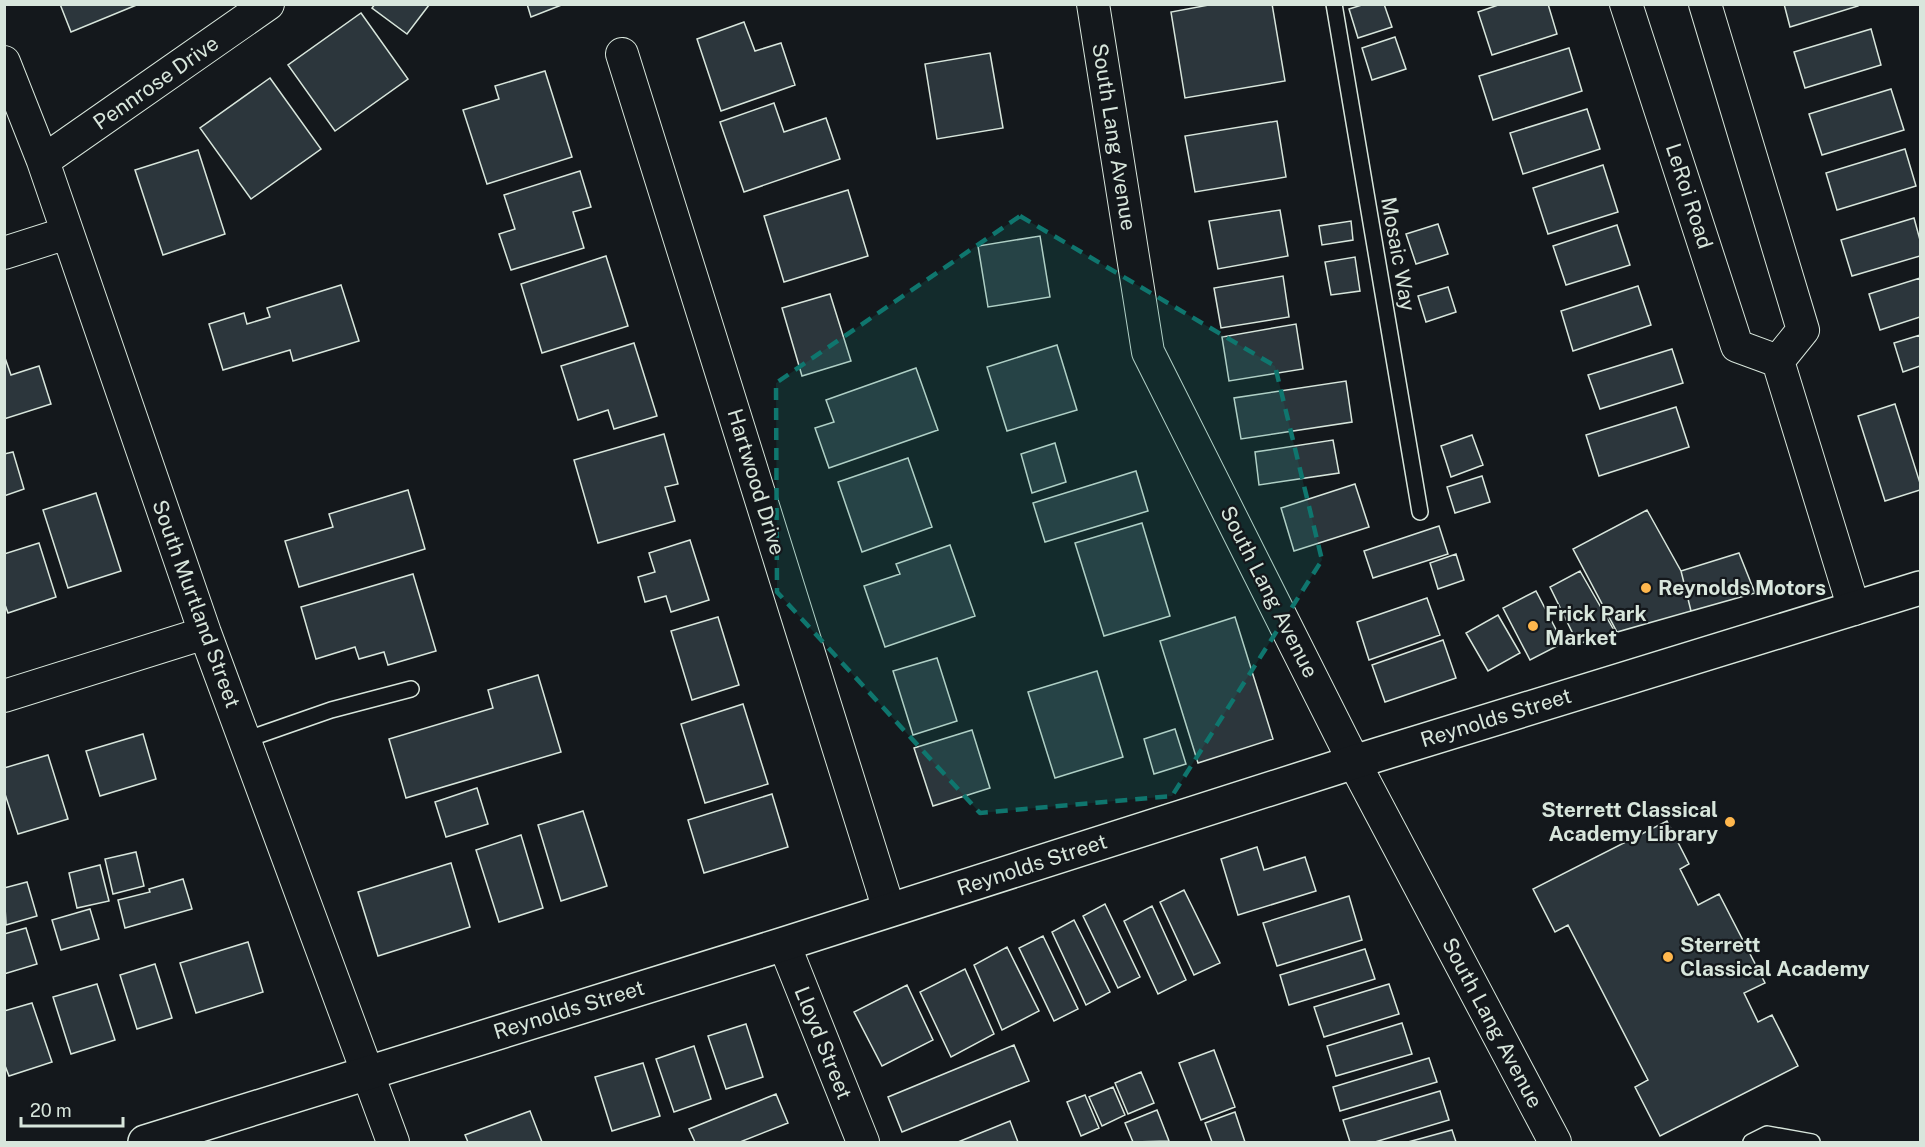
<svg xmlns="http://www.w3.org/2000/svg" width="1925" height="1147" font-family="'Public Sans',sans-serif">
<style>
.building{fill:#2c363c;stroke:#d8e6dc;stroke-width:1.5}
.lines{fill:none;stroke-linecap:round;stroke-linejoin:round}
.lane-casing{stroke:#d8e6dc;stroke-width:18}
.street-casing{stroke:#d8e6dc;stroke-width:34}
.secondary-casing{stroke:#d8e6dc;stroke-width:36}
.lane{stroke:#14181c;stroke-width:15}
.street{stroke:#14181c;stroke-width:32}
.secondary{stroke:#14181c;stroke-width:33}
.marked{fill:#0f766e;fill-opacity:0.2;stroke:#0f766e;stroke-width:4.5;stroke-dasharray:12 8;stroke-linejoin:round}
.poi-dot{fill:#ffb74d;stroke:#14181c;stroke-width:2}
.labels{text-anchor:middle;stroke-width:4.5;stroke-linejoin:round;paint-order:stroke}
.street-label{font-size:21px;fill:#d8e6dc;stroke:#14181c}
.poi-label{font-size:21px;font-weight:bold;fill:#d8e6dc;stroke:#14181c;text-anchor:start}
</style>
<rect width="100%" height="100%" fill="#14181c"/>
<path class="building" d="M60,4H139L71,32Z
M375,4H428L429,5L407,34L372,8Z
M527,4H564L531,17Z
M1214,4H1272L1285,81L1185,98L1171,12Z
M1365,4H1384L1392,27L1358,38L1349,9Z
M1501,4H1548L1557,34L1492,55L1478,12Z
M1784,4H1858V6L1790,27Z
M361,13L408,79L335,131L288,65Z
M744,22L755,51L781,43L795,85L721,111L697,39Z
M1871,29L1881,65L1805,88L1794,52Z
M1395,37L1406,69L1372,80L1362,48Z
M1569,48L1582,91L1493,120L1479,76Z
M990,53L1003,128L937,139L925,64Z
M545,71L572,157L487,184L463,110L499,99L495,86Z
M270,78L321,149L251,199L200,128Z
M1891,89L1904,130L1822,155L1809,114Z
M774,103L784,132L826,118L840,159L744,192L720,122Z
M1587,109L1600,149L1523,174L1510,133Z
M1277,121L1286,177L1195,192L1185,136Z
M1905,149L1916,186L1837,210L1826,173Z
M198,150L225,234L163,255L135,170Z
M1603,165L1618,212L1548,234L1533,188Z
M580,171L591,207L573,212L584,248L511,270L499,234L515,229L504,195Z
M848,190L868,256L784,282L764,216Z
M1280,210L1288,256L1218,269L1209,221Z
M1914,218L1920,240V256L1852,276L1841,240Z
M1351,221L1353,240L1322,245L1319,226Z
M1438,224L1448,254L1416,264L1406,234Z
M1617,225L1630,265L1566,285L1553,246Z
M1040,236L1050,297L988,307L978,246Z
M606,256L628,326L542,353L521,284Z
M1355,257L1360,291L1331,295L1325,262Z
M1283,276L1289,317L1221,328L1214,288Z
M1920,278V317L1880,330L1869,294Z
M341,285L359,341L293,361L290,350L223,370L209,324L244,313L247,324L270,317L267,308Z
M1638,286L1651,325L1573,351L1561,311Z
M1448,287L1456,312L1426,322L1418,296Z
M830,294L851,361L802,376L782,308Z
M1296,324L1303,369L1229,381L1222,337Z
M1920,335V366L1903,372L1894,343Z
M634,343L657,416L614,429L608,410L578,420L561,366Z
M1057,345L1077,410L1007,431L987,367Z
M1672,349L1683,383L1600,409L1588,375Z
M4,355L11,375L39,366L51,404L4,419Z
M916,368L938,430L829,468L815,428L834,422L826,400Z
M1346,381L1352,422L1241,439L1234,398Z
M1895,404L1920,483V490L1885,501L1858,416Z
M1676,407L1689,447L1599,476L1586,435Z
M664,434L678,484L665,487L675,521L598,543L574,460Z
M1472,435L1483,465L1451,477L1441,446Z
M1333,440L1339,473L1259,485L1255,452Z
M1055,443L1066,482L1032,493L1021,454Z
M13,452L24,489L4,496V454Z
M908,458L932,527L862,552L838,482Z
M1136,471L1148,511L1045,542L1033,503Z
M1482,476L1490,502L1455,513L1447,487Z
M1355,484L1369,527L1294,551L1281,508Z
M408,490L425,549L299,587L285,541L333,527L329,514Z
M96,493L121,571L68,588L43,510Z
M1647,510L1681,571L1691,611L1617,632L1573,549Z
M1142,523L1170,616L1104,636L1075,543Z
M1439,526L1448,554L1373,578L1364,551Z
M690,540L709,600L671,612L666,596L645,602L638,577L655,572L649,553Z
M39,543L56,597L8,613L4,602V554Z
M950,545L975,616L885,647L864,586L900,574L896,564Z
M1739,553L1755,593L1691,611L1681,571Z
M1456,554L1464,580L1438,589L1430,563Z
M1580,571L1615,632L1578,644L1550,587Z
M413,574L436,651L388,665L384,652L359,659L355,647L316,659L301,607Z
M1536,591L1563,643L1530,660L1503,608Z
M1427,598L1440,635L1369,660L1357,622Z
M1498,615L1520,653L1488,671L1466,633Z
M718,617L739,685L692,700L671,631Z
M1235,617L1273,739L1198,763L1160,641Z
M1443,640L1456,678L1385,702L1372,665Z
M937,658L957,721L913,735L893,671Z
M1097,671L1123,757L1055,778L1028,692Z
M538,675L561,752L406,798L389,739L493,708L488,690Z
M743,704L768,784L705,803L681,724Z
M1175,729L1186,764L1154,774L1144,739Z
M972,730L990,788L933,806L914,748Z
M143,734L156,779L100,796L86,751Z
M48,755L68,819L18,834L4,791V768Z
M477,788L488,824L446,837L435,802Z
M772,794L788,847L704,873L688,820Z
M583,811L607,886L561,901L538,825Z
M1667,821L1689,864L1680,869L1698,905L1719,894L1765,983L1744,993L1758,1022L1772,1015L1798,1066L1660,1136L1635,1087L1648,1080L1568,925L1555,932L1533,889Z
M521,835L543,908L499,922L476,850Z
M1257,847L1264,870L1305,857L1316,891L1238,915L1221,859Z
M136,852L144,886L113,894L105,859Z
M451,863L470,927L378,956L358,892Z
M100,865L109,901L77,908L69,873Z
M183,879L192,909L125,928L118,900L150,892L149,889Z
M27,882L37,916L6,925L4,888Z
M1184,890L1220,963L1194,975L1160,902Z
M1349,896L1362,940L1277,966L1263,923Z
M1105,904L1140,977L1118,988L1083,916Z
M1152,906L1186,980L1158,994L1124,921Z
M90,909L99,939L61,950L52,920Z
M1074,920L1110,992L1086,1005L1052,932Z
M26,928L37,964L4,974V934Z
M1043,936L1078,1009L1054,1021L1019,948Z
M248,942L263,992L196,1013L180,963Z
M1007,947L1039,1011L1002,1030L974,965Z
M1365,949L1375,979L1289,1005L1280,975Z
M155,964L172,1018L137,1029L120,975Z
M965,969L994,1034L951,1057L920,992Z
M97,984L115,1040L71,1054L53,997Z
M1389,984L1399,1014L1324,1037L1314,1007Z
M907,985L933,1040L882,1066L854,1012Z
M32,1003L52,1062L9,1076L4,1063V1011Z
M1402,1023L1412,1054L1336,1076L1327,1046Z
M746,1024L763,1077L726,1089L708,1036Z
M1014,1045L1029,1081L902,1132L888,1097Z
M694,1046L711,1099L674,1112L656,1059Z
M1214,1050L1235,1107L1201,1120L1179,1063Z
M1429,1058L1437,1082L1340,1111L1333,1087Z
M643,1063L660,1116L612,1131L595,1077Z
M1141,1072L1154,1103L1128,1114L1115,1083Z
M1113,1087L1125,1115L1102,1126L1089,1097Z
M1440,1091L1449,1120L1375,1142H1350L1343,1120Z
M776,1094L788,1123L740,1142H695L689,1129Z
M1085,1095L1099,1128L1081,1136L1067,1102Z
M1157,1110L1169,1141L1133,1142L1125,1123Z
M530,1111L542,1142H468L465,1135Z
M1235,1112L1245,1142H1212L1205,1123Z
M1010,1121L1018,1142H958Z
M1452,1130L1456,1142H1408Z"/>
<g class="lines">
<defs>
<path id="lane" d="M1334,4L1420,512
M245,740L331,710L411,689
M1751,1142L1767,1134L1812,1142"/>
<path id="street" d="M1093,4L1148,352L1354,762L1555,1142
M1626,4L1737,346L1778,361
M1705,4L1803,330L1778,361
M622,54L889,910
M4,62L43,161L205,633L393,1142
M43,161L268,4
M4,253L67,233
M1778,361L1854,609
M4,696L205,633
M784,944L863,1142"/>
<path id="secondary" d="M145,1142L784,944L1354,762L1920,588"/>
</defs>
<use href="#lane" class="lane-casing"/>
<use href="#street" class="street-casing"/>
<use href="#secondary" class="secondary-casing"/>
<use href="#lane" class="lane"/>
<use href="#street" class="street"/>
<use href="#secondary" class="secondary"/>
</g>
<path class="marked" d="M1020,216L1275,366L1322,560L1172,796L980,813L777,592L776,383Z"/>
<g class="poi-dot">
<circle cx="1646" cy="588" r="6"/>
<circle cx="1533" cy="626" r="6"/>
<circle cx="1730" cy="822" r="6"/>
<circle cx="1668" cy="957" r="6"/>
</g>
<g class="labels">
<g class="street-label">
<text transform="translate(156 83) rotate(-35)" y="7">Pennrose Drive</text>
<text transform="translate(1114 137) rotate(81)" y="7">South Lang Avenue</text>
<text transform="translate(1689 196) rotate(72)" y="7">LeRoi Road</text>
<text transform="translate(1398 254) rotate(80)" y="7">Mosaic Way</text>
<text transform="translate(756 482) rotate(73)" y="7">Hartwood Drive</text>
<text transform="translate(1269 592) rotate(63)" y="7">South Lang Avenue</text>
<text transform="translate(196 604) rotate(70)" y="7">South Murtland Street</text>
<text transform="translate(1496 718) rotate(-17)" y="7">Reynolds Street</text>
<text transform="translate(1032 865) rotate(-18)" y="7">Reynolds Street</text>
<text transform="translate(569 1010) rotate(-17)" y="7">Reynolds Street</text>
<text transform="translate(1492 1023) rotate(62)" y="7">South Lang Avenue</text>
<text transform="translate(823 1043) rotate(68)" y="7">Lloyd Street</text>
</g>
<g class="poi-label">
<text x="1658" y="595">Reynolds Motors</text>
<text x="1545" y="621">Frick Park<tspan x="1545" dy="24">Market</tspan></text>
<text x="1718" y="817" text-anchor="end">Sterrett Classical<tspan x="1718" dy="24">Academy Library</tspan></text>
<text x="1680" y="952">Sterrett<tspan x="1680" dy="24">Classical Academy</tspan></text>
</g>
</g>
<rect width="1925" height="1147" fill="none" stroke="#d8e6dc" stroke-width="12"/>
<path d="M21 1117v9h102v-9" fill="none" stroke="#d8e6dc" stroke-width="3"/>
<text x="30" y="1117" font-size="18" fill="#d8e6dc" stroke="#14181c" stroke-width="4.5" paint-order="stroke">20 m</text>
</svg>
